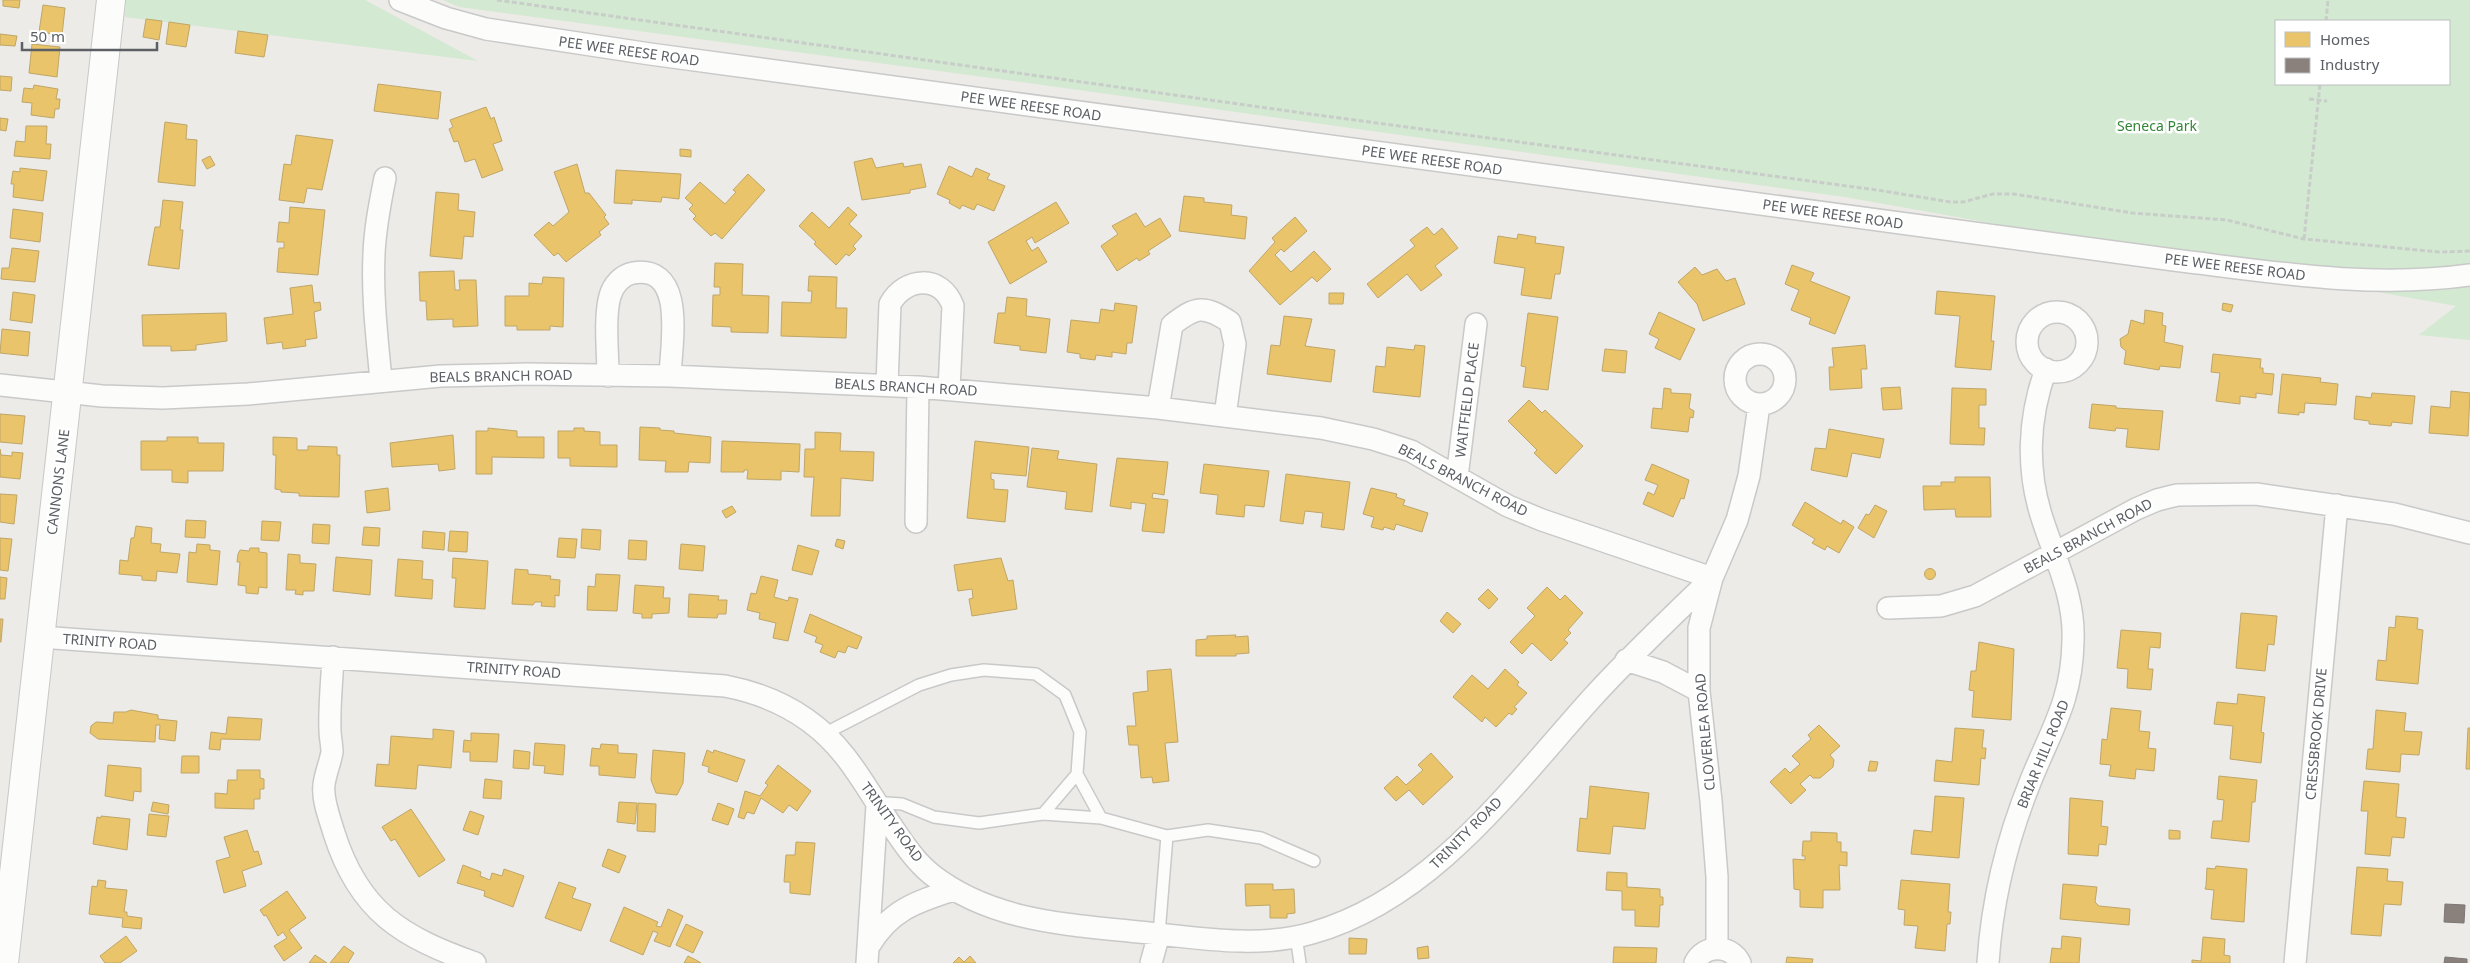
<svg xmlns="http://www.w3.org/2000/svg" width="2470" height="963" font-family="'Noto Sans',sans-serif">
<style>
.green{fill:#d3e9d1;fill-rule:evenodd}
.homes{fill:#e9c46a;stroke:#bfa668}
.industry{fill:#8a817c;stroke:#7c7775}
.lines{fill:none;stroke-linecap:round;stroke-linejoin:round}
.lane-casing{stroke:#c9c9c9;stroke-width:14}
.street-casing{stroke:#c9c9c9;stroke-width:24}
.secondary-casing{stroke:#c7c8c7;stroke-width:30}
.path{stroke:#c8cdc9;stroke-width:3;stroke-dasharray:5 2.5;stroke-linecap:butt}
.lane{stroke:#fcfcfb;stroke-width:11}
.street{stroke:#fcfcfb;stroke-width:21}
.secondary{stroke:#fcfcfb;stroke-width:28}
.labels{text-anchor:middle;stroke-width:5;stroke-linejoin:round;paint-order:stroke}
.street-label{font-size:14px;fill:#5c6065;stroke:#fff}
.park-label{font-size:14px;fill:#328635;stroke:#fff}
</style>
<rect width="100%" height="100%" fill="#ecebe7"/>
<path class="green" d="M126,0H365L478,61L125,17Z
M443,0H2470V340L2419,335L2456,306L1845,197L1014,81L459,7ZM2276,21H2449V84H2276Z"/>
<path class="homes" d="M3,0H20L19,8L3,6Z
M43,5L65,8L62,35L39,32Z
M146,19L162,21L159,40L143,37Z
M169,22L190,25L186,47L166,44Z
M238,31L268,35L264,57L235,53Z
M0,34L17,36L15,46L0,45Z
M32,44L60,47L57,77L29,73Z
M0,76L12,77L11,91L0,90Z
M378,84L441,92L438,119L374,111Z
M34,85L58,89L56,99H60L59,109H55L54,118L31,115L32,103L22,102L24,88L33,89Z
M486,107L491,119L494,117L502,141L493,144L503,170L482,178L475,159L465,162L458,141L454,142L449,129L453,127L450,120Z
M0,118L8,119L6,131L0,130Z
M165,122L187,125L186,139L197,140L195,186L158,182Z
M26,126H47L46,144H51L50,159L14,156L16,141L25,142Z
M296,135L333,140L322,190L307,188L304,203L279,200L284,164L291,165Z
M680,149L691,150V157L680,156Z
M210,156L215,165L207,169L202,160Z
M872,158L876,168L903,163L904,167L921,164L926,187L910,190V193L862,200L854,162Z
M577,164L585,193H589L606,215L604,217L609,224L599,232L601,235L566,262L558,253L554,256L534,235L549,222L553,226L569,212L554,172Z
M949,166L972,177L976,168L990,174L987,179L1005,186L994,211L977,204L974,210L962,205L960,209L949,203L950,200L937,194Z
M20,168L47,171L43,201L13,197L14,184H11L13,171L20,172Z
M616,170L681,174L679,199L662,197L661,202L632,200V204L614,203Z
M748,174L765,190L722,239L715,233L711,236L693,219L696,216L689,209L693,205L685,198L700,182L725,204L736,192L733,190Z
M436,192L459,194L458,210L475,212L473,237L464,236L462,259L430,256Z
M1184,196L1204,198V202L1232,205L1231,215L1247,217L1245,239L1179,231Z
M163,200L183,202L180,230H183L179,269L148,265L155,227H160Z
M1056,202L1069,223L1035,243L1032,237L1026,241L1032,251L1038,247L1047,262L1010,284L988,242Z
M290,207L325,210L318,275L277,272L279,248H284V242H277L279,222L289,223Z
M848,207L857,215L849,224L862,236L853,246L856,249L849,256L846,254L836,265L814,244L816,242L799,226L812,212L829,228Z
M13,209L43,213L40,242L10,238Z
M1136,213L1145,227L1160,218L1171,236L1148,251L1150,254L1139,261L1137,258L1117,271L1101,246L1118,234L1112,226Z
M1295,217L1307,231L1284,252L1281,249L1275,255L1291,272L1314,251L1331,269L1317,282L1312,277L1280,305L1249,271L1275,242L1272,238Z
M1427,227L1434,235L1442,228L1458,248L1435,266L1442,275L1421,291L1407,274L1378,298L1367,284L1415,246L1410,240Z
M1518,234L1536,237L1535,243L1564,247L1560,274H1555L1551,299L1521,295L1525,268L1494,263L1498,236L1517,239Z
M12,248L39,251L35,282L1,279L2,268H9Z
M715,263L743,264L742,295L769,296L768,333L731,332V327L712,326L713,295H720V287H714Z
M1792,265L1814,273L1810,281L1850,297L1835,334L1809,324L1811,318L1791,310L1799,290L1785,284Z
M1695,267L1702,275L1717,269L1726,281L1735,278L1745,304L1703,321L1697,304L1678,282Z
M454,271L455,290H460L459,280H476L478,326L453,327V319L427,320L426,301H420L419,272Z
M809,276L837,277L836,308H847L846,338L781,336L782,302L811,303L812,291H808Z
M543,277L564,278L563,327L550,326V330H517V326H505V296H529V283L542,284Z
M312,285L314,303L320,302L321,310L314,312L317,338L305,340L306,346L283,349L282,342L267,344L264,318L293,314L290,288Z
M1937,291L1995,296L1991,341H1994L1991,370L1955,367L1960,316L1935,314Z
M13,292L35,295L32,323L10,320Z
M1329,293H1344L1343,304H1329Z
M1007,297L1027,299L1026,316L1050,319L1046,353L1020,350V346L994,343L998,313H1005Z
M1115,303L1137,306L1132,343H1127L1126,354L1112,352V357L1096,355L1095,360L1080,358V354L1067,352L1071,320L1099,323L1101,309L1114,311Z
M2223,303L2233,305L2231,312L2222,310Z
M2145,310L2163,313L2162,325L2166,326L2164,342L2183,346L2180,368L2160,366L2159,370L2124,364L2126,351L2121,347L2120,339L2128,334L2131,320L2144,324Z
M1659,312L1695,329L1680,360L1655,348L1659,339L1649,334Z
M226,313L227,341L196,345V350L171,351V346H143L142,315Z
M1528,313L1558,317L1548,390L1523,387L1526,367L1521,366Z
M1284,316L1312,319L1305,346L1335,350L1331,382L1267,374L1271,345L1280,346Z
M2,329L30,332L28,356L0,353Z
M1415,345L1425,346L1420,397L1373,392L1376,366L1385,367L1387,347L1414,350Z
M1865,345L1867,369H1861L1862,388L1830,390L1829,367H1834L1832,348Z
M1605,349L1627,351L1625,373L1602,371Z
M2213,354L2261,359L2260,368H2263V373L2274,374L2272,395L2256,393V398L2240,396V404L2216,401L2220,373L2211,372Z
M2282,374L2321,378L2320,382L2338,384L2336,405L2305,403L2304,413L2299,412V415L2278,413Z
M1900,387L1902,409L1883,410L1881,388Z
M1664,388L1671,389V393L1691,394L1689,408L1694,411L1693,418L1690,417L1688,432L1651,428L1653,408L1662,409Z
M1952,388L1986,389V405H1979V428H1985L1984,445L1950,444Z
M2451,391L2470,393L2468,436L2429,433L2431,406L2450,408Z
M2372,393L2415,396L2412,424L2392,422L2391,426L2369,424V421L2354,419L2356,396L2371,398Z
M1529,400L1542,413L1545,410L1583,446L1556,474L1534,453L1537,450L1508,421Z
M2092,404L2116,406V408L2163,411L2159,450L2126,447L2128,429L2116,428L2115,431L2089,428Z
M0,414L25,416L22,444L0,442Z
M640,427L660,428V430L674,431V433L711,437L710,463L689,462L688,472H665L666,461L639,460Z
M488,428L517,431V437H544V458L492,457V474H476V431H488Z
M574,428H584V431L600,432V445H617V467L570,466V458H558V431H574Z
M1829,429L1884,439L1880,458L1852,453L1847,477L1811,470L1815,448L1826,449Z
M815,432L841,433L840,451L874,452L873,481L841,478L840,516H811L814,477H804L805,449H815Z
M453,435L455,469L439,471L438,464L392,467L390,443Z
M167,437H198V443H224L223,471H188V483L172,482V470H141V441H167Z
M273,437L297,438V450H308V446L337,447V455H340L339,497L299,496V493L281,492V490L275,489L276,455H273Z
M722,441L800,444L799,472L781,471V480L747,479L748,470H744V472H721Z
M975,441L1029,447L1026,476L991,473V479L994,480V489L1008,490L1005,522L967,518Z
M1032,448L1059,451L1057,459L1097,464L1092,512L1065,509L1067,492L1027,487Z
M0,449L1,455L12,456V452L23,453L20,479L0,477Z
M1117,458L1168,462L1164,495L1153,493L1152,498L1168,500L1164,533L1142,531L1146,504L1131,502V509L1110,506Z
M1204,464L1269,471L1264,507L1245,505L1244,517L1216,514L1218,495L1200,493Z
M1652,464L1689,480L1684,499L1681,498L1673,517L1643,504L1648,492L1654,495L1658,485L1645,480Z
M1286,474L1350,482L1344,530L1321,527L1323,513L1305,511L1303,524L1280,521Z
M1955,477H1990L1991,517H1956L1955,509L1924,510L1923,486H1941V482H1955Z
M388,488L390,510L367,513L365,491Z
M1371,488L1397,494L1396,497L1405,500L1403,505L1428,513L1422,532L1396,524L1394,530L1384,527L1383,530L1371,527L1374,517L1363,514Z
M0,494L17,495L14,524L0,522Z
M1805,502L1841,524L1843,520L1854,527L1839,553L1827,546L1825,550L1812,543L1815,539L1792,525Z
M1875,505L1887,511L1874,538L1858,528L1866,514L1869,515Z
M732,506L736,512L726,518L722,511Z
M186,520L206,521L205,538L185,537Z
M262,521L281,522L279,541L261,540Z
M313,524L330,525L329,544L312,543Z
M136,526L152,528L151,543L161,544L160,552L180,554L177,573L157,571L156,581L142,580V576L119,574L120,560L128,561L131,538H134Z
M364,527L380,528L379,546L362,545Z
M582,529L601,530L600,550L581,548Z
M423,531L445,533L444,550L422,548Z
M450,531L468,532L467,552L448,551Z
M0,538L12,539L8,571L0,570Z
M559,538L577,539L575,558L557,557Z
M837,539L845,541L843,549L835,546Z
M629,540L647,541L646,560L628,559Z
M197,544L210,545V550L220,551L217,585L187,582L189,552L196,553Z
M681,544L705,546L703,571L679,569Z
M798,545L819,551L812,575L792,570Z
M250,548H259V552L267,553V588L259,587L258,594L246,593V586L238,585L240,562H237L238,554L240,550L249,551Z
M288,554L300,555V563L316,564L314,591H303V595L295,594L296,590H286Z
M336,557L372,560L370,595L333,591Z
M453,558L488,561L485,609L454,607L456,578H452Z
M1001,558L1008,581L1013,580L1017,609L972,616L969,599L973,598L972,589L958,591L954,565Z
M398,559L423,561L422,579L433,580L432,599L395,596Z
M1924.5 574a5.5 5.5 0 1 1 11 0a5.5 5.5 0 1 1-11 0Z
M515,569L528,570V574L551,576L550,579L560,580L559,596L555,595V607L541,606L542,602H535L533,605L512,604Z
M596,574L620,575L617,611L587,610L588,586L595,587Z
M761,576L778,580L774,597L788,601L789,597L798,599L788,641L773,638L776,623L759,619L760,613L747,610L751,593L756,594Z
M0,577L7,578L5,599H0Z
M635,585L664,587L663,598H670L669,613L652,614V618H642V614L633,613Z
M1547,587L1560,600L1565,595L1583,613L1568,630L1571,633L1564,640L1568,643L1551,661L1532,643L1522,654L1510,642L1535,616L1527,608Z
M1488,589L1498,599L1489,609L1478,599Z
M689,594L719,596L718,600H727L726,614H718L717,618L688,617Z
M1447,612L1461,624L1453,633L1440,621Z
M2241,613L2277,616L2274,645L2268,644L2265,671L2236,668Z
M810,614L862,637L857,649L848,646L845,653L838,651L835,658L820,652L823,645L815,642L817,637L804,632Z
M2396,616L2418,618L2417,629L2423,630L2418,684L2376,680L2378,660L2386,661L2389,627L2395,628Z
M0,619H3L1,642H0Z
M2121,630L2161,633L2160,648L2150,647L2148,669H2153L2151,690L2127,688L2128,669L2117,668Z
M1236,635L1235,637L1248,636L1249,653L1236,654V656H1196V640L1207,639V636Z
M1979,642L2014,649L2011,720L1972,717L1974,691L1969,690L1971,671H1976Z
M1171,669L1178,742L1165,743L1169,781L1153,783L1152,777L1141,778L1138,745H1129L1127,726H1136L1133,693L1148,691L1147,671Z
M1505,669L1519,682L1517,685L1527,693L1514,707L1517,709L1512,715L1509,713L1496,727L1485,717L1482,722L1453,697L1472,675L1488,689Z
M2238,694L2265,697L2261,732L2264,733L2261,763L2230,759L2233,726L2214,724L2217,702L2237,704Z
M2111,708L2141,711L2139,731L2150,732L2148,748L2156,749L2154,771L2136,769L2135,779L2109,776L2111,765L2100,764L2102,739L2107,740Z
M131,710L158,715V719L177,721L175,741L159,739L160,725H156L155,742L98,739L90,733L91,726L96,722L113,723L114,712H126Z
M2376,710L2406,713L2404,731L2422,732L2419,755L2401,754L2400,772L2366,769L2368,749H2373Z
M228,717L262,719L260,740L221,739L220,750L209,749L211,732L226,734Z
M1819,725L1840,746L1830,755L1834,760L1833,767L1820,778H1813L1810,775L1800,784L1806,790L1791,804L1770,782L1785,768L1790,773L1800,764L1792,756L1811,739L1808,735Z
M1955,728L1984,730L1982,748H1986L1985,759L1981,758L1979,785L1934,781L1936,760L1952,762Z
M2468,728H2470V769H2466Z
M433,729L454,731L451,768L418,765L416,789L375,786L377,764L389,765L391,736L433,739Z
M471,733L499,734L497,762L470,761V752H463L464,740L471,741Z
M535,743L565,745L563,775L544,773L545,766L533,765Z
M601,744L618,745V753L637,754L635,778L599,775V766H590L592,748L600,749Z
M514,750L530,752L529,769L513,768Z
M653,750L685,753L683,783L677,795L656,793L651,780Z
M707,750L713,753L714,750L745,760L737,782L708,772L709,767L702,765Z
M1431,753L1453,777L1423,805L1409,790L1396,801L1384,788L1397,776L1406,785L1423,770L1418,765Z
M182,756H199V773H181Z
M1870,761L1878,762L1876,771H1868Z
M108,765L141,768V792L134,791L133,801L105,796Z
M778,765L811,791L799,808L797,811L789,805L783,813L761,798L754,814L747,812L744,819L738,817L745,791L760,796L768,785L765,783Z
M237,770H260V778L264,779V789H260V799H254V809L215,808V793L227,794L228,780H237Z
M2219,776L2257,780L2255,802H2252L2249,842L2211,838L2213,821H2222L2224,800L2217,799Z
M485,779L502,781L501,799L483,798Z
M2364,781L2399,784L2396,817L2406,818L2404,838L2392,837L2390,856L2365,854L2368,811H2361Z
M1590,786L1649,793L1645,829L1613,826L1610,854L1577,851L1580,818L1587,819Z
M1935,796L1964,798L1959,858L1911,854L1914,830L1932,832Z
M2070,798L2103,801L2101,826L2108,827L2106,845L2099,844L2098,856L2068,854Z
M153,802L169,805L168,814L151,811Z
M619,802L637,803L635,824L617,822Z
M638,803L656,804L655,832L637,831Z
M718,803L734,809L728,825L712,820Z
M411,809L445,860L419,877L395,839L391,841L382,827Z
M470,811L484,816L478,835L463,830Z
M149,814L169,816L166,837L147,835Z
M101,816L130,819L127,850L93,844L97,817L101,818Z
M247,830L254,852L258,851L262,864L242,871L246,886L224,893L216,861L230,857L224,837Z
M2169,830L2180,831V839H2169Z
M1811,832L1837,833V842H1841V852H1847V866L1839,865L1840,890H1823V908L1800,907V890L1794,889L1793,859L1805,860V856H1802L1803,841H1811Z
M796,842L815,843L810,895L790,893V882H784L786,855H795Z
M608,849L626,856L619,873L602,866Z
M463,865L481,872L480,876L490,880L492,873L502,876L504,869L524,876L513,907L484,896L485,891L457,883Z
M2216,866L2247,869L2244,922L2211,919L2214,890L2205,889L2206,886L2207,868L2215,869Z
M2357,867L2388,869L2387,881L2403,882L2401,905L2384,904L2381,936L2351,934Z
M1607,872L1627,873V887L1660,889V897H1663V905H1660L1659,927L1635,926V910H1622V891L1606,890Z
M98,880L106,881L105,888L127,890L124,912H127V916L142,918L141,929L122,927L123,918L89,914L92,886L97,887Z
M1901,880L1950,884L1948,912H1951L1950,924H1947L1945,951L1915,948L1918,926L1904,925L1905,910L1898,909Z
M559,882L576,888L572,898L591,904L581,931L545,918Z
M1245,884H1273V890L1294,889L1295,913L1287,914V918H1270V905L1246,906Z
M2063,884L2097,887L2095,902L2099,906L2130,909L2129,925L2060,919Z
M287,891L306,918L289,930L302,948L284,961L274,946L287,938L283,932L278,936L266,915L264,916L260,910Z
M624,907L658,922L656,926L661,927L668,909L683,916L670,947L654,941L658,933L653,931L643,955L610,941Z
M686,924L703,932L693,953L676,945Z
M126,936L137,951L120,963H105L100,956Z
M2062,936L2081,938L2079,963H2050L2052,948L2061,949Z
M2203,937L2225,939L2224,955L2230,956V963H2192V960L2201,961Z
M1349,938L1367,939L1366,954H1349Z
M344,946L354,953L348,963H330Z
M1428,946L1429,958L1418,959L1417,948Z
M1614,947L1657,948L1656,963H1613Z
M315,955L327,963H309Z
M688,956L696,960L701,963H684Z
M970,956L976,963H953L959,957L964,962Z
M1787,957L1813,959L1812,963H1786Z"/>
<path class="industry" d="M2445,904L2465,905L2464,923L2444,922Z
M2445,957L2467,959V963H2444Z"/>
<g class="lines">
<defs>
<path id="lane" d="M824,734L919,685L951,675L984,670L1036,674L1065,695L1080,732L1077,774L1043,814L979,823L934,817L902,804L886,803L877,805
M1043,814L1101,818L1077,774
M1101,818L1167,836L1159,934
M1167,836L1208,830L1261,838L1314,861
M1296,936L1300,963"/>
<path id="street" d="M400,0L446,18L486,29L650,54L2174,260C2273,272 2371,289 2470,275
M2027 342a30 30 0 1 1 60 0a30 30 0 1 1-60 0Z
M1735 379a25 25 0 1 1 50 0a25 25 0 1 1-50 0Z
M608,376C608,352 604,318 610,296C613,285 622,275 633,273C687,264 671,345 670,376
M381,380C377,338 372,296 374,254C375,228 380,203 385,178
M0,385L102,396L163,398L248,394L441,376L527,374L670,376L918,387L1158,408L1321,428L1373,439L1411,451L1508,506L1542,520L1712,578C1671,617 1629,657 1591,699C1511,788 1432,899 1312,933C1255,950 1187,936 1129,931C1059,924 988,919 931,874C914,860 901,840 889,822C874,800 861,776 844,755C814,717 772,695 725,686L40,637
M887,385L890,304C905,277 941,274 953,306L949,389
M1158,408L1172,325C1196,306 1204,305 1230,322L1235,344L1225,416
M1457,477L1476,324
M916,522L918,387
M1888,608L1941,606L1975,596L2136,509L2157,500L2177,495L2256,494L2394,514L2470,533
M333,657C332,681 329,706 330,730C330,737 332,745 332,752C330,764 325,774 324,785C322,800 330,819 334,833C359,912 402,937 475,963
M1626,660L1663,672L1699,691
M869,946C890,910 916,902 953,890
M1717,948V877L1711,801L1699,691V628L1712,578L1737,520L1749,476L1759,405
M867,963L877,805
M1151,963L1159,934
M1695,963C1704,944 1731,944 1740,963
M1988,963C1992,900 2007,839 2031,780C2052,728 2072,700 2073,641C2075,598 2056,561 2043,521C2026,471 2028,418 2046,369
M2295,963L2337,505"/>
<path id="secondary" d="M4,963L111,0"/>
</defs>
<use href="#lane" class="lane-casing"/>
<use href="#street" class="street-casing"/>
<use href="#secondary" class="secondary-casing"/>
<path class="path" d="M497,0L1310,114L1877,190L1951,202H1963L1993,194H2014L2132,213L2227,220L2304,239L2439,252L2470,251
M2326,21L2328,0
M2309,99L2327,101
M2304,239L2320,84"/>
<use href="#lane" class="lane"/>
<use href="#street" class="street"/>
<use href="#secondary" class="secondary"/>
</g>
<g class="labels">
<g class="street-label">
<text transform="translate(629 51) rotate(8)" y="5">PEE WEE REESE ROAD</text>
<text transform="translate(1031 106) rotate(8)" y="5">PEE WEE REESE ROAD</text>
<text transform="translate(1432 160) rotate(8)" y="5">PEE WEE REESE ROAD</text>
<text transform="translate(1833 214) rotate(8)" y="5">PEE WEE REESE ROAD</text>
<text transform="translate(2235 267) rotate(7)" y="5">PEE WEE REESE ROAD</text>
<text transform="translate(501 376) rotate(-1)" y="5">BEALS BRANCH ROAD</text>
<text transform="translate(906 387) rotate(3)" y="5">BEALS BRANCH ROAD</text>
<text transform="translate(1467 400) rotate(-83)" y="5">WAITFIELD PLACE</text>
<text transform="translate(1463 480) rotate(27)" y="5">BEALS BRANCH ROAD</text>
<text transform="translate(58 482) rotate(-83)" y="5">CANNONS LANE</text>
<text transform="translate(2088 536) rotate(-28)" y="5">BEALS BRANCH ROAD</text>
<text transform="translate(110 642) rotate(4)" y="5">TRINITY ROAD</text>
<text transform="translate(514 670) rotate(4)" y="5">TRINITY ROAD</text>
<text transform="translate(1705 732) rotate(-95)" y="5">CLOVERLEA ROAD</text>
<text transform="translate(2316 734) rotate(-85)" y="5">CRESSBROOK DRIVE</text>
<text transform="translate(2043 754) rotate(-68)" y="5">BRIAR HILL ROAD</text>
<text transform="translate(892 822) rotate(54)" y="5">TRINITY ROAD</text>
<text transform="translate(1466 833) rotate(-45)" y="5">TRINITY ROAD</text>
</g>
<g class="park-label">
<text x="2157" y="131">Seneca Park</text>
</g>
</g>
<rect x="2275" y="20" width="175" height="65" fill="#ffffff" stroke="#bebfc1"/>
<rect x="2285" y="32" width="25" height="15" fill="#e9c46a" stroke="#bebfc1"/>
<text x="2320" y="45" font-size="15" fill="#5c6065">Homes</text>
<rect x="2285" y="58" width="25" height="15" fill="#8a817c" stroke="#bebfc1"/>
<text x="2320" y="70" font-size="15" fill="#5c6065">Industry</text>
<path d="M22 42v8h135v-8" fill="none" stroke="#5c6065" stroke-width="2.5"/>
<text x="30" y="42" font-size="15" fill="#5c6065" stroke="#ffffff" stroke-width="4" paint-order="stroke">50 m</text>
</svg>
